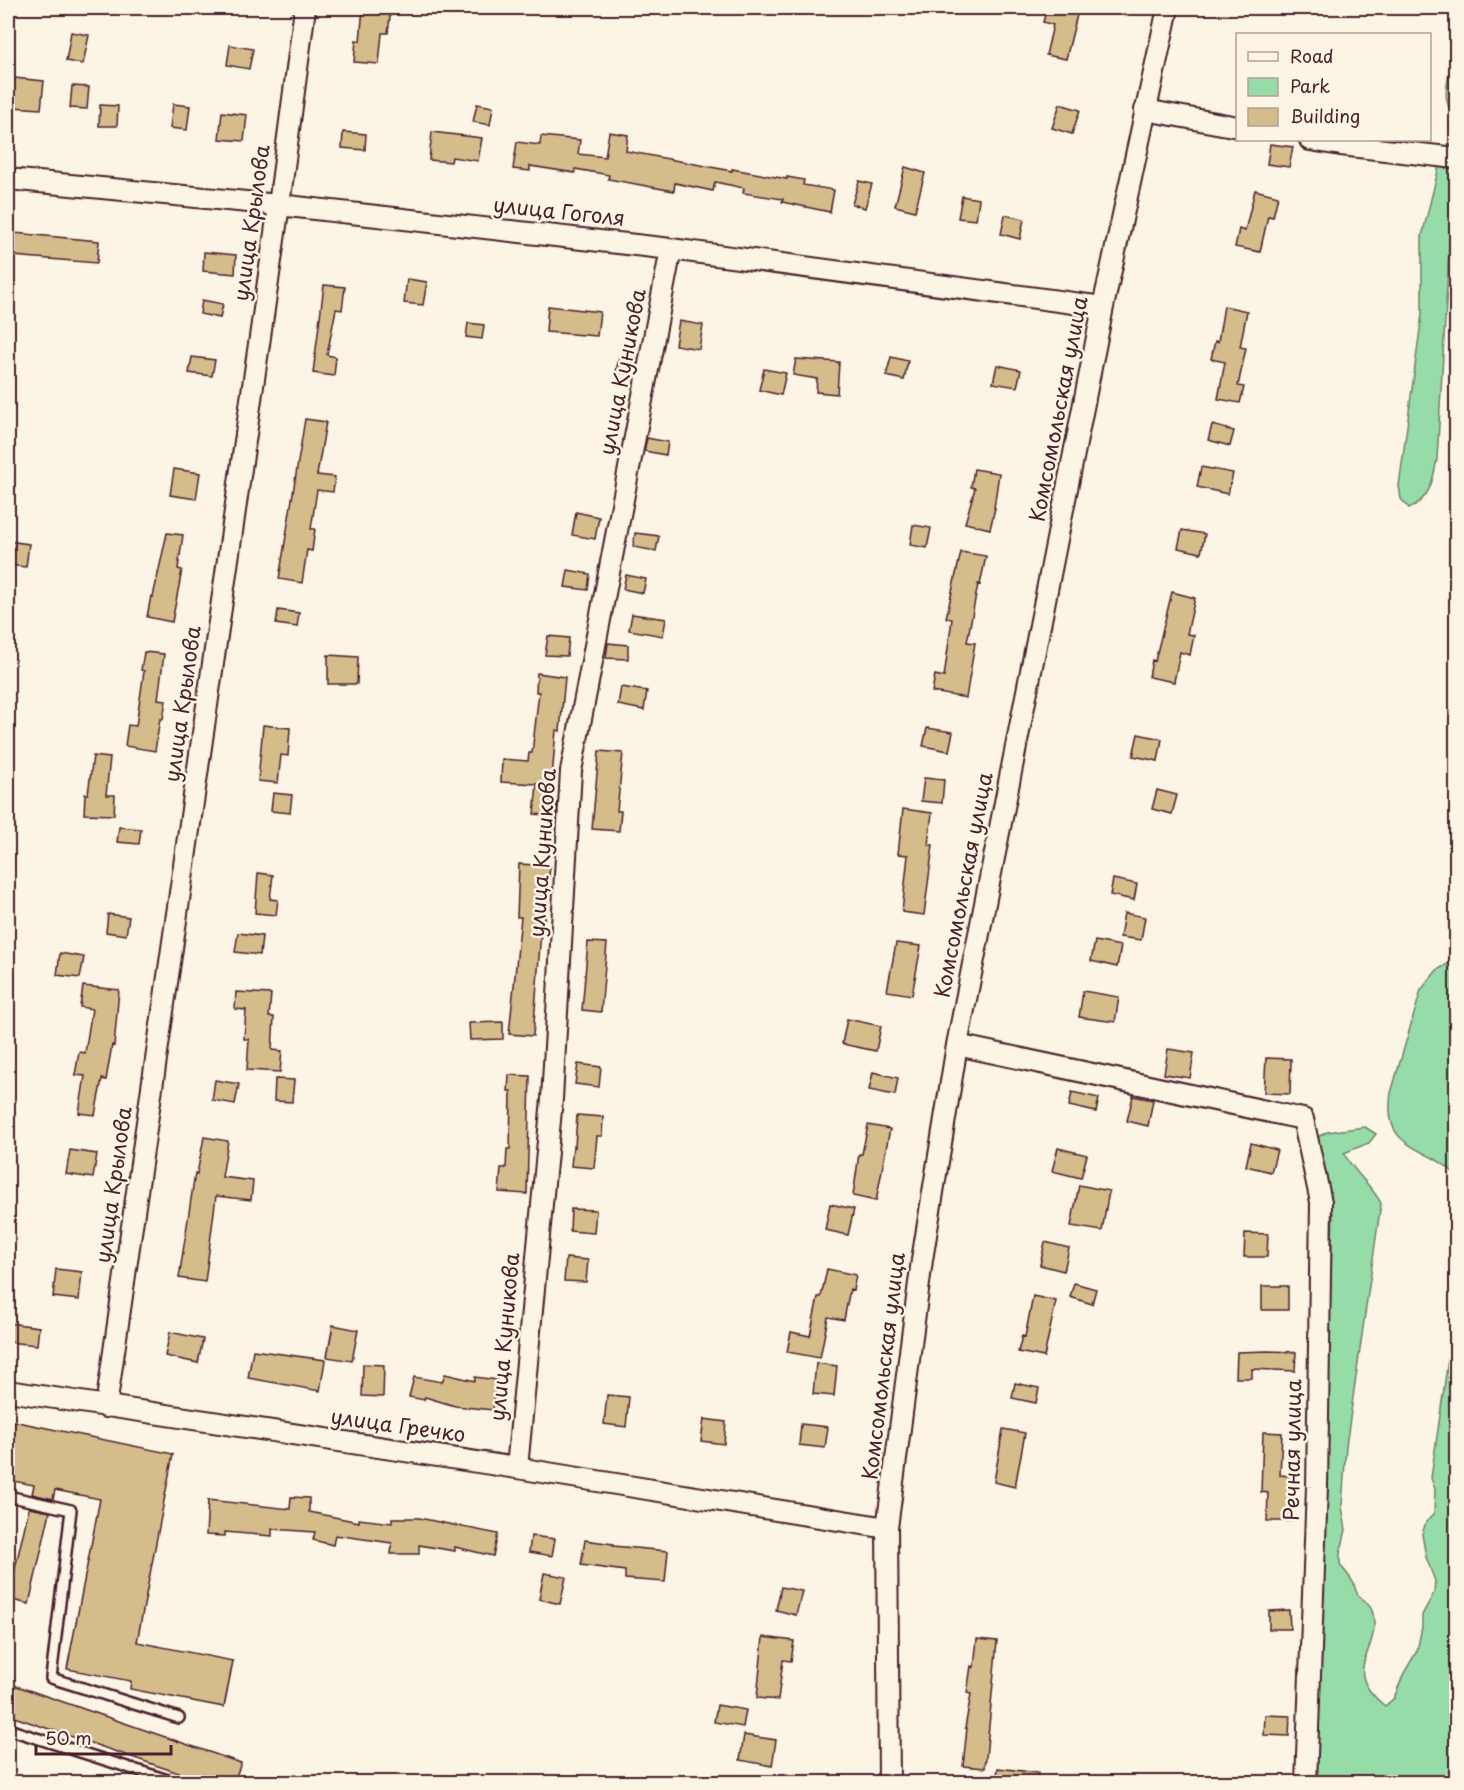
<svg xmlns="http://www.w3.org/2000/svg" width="1464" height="1790" font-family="'Playpen Sans',sans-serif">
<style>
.green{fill:#96dca9;stroke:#707e6a;stroke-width:1.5}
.building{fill:#d5bc8b;stroke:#4a1f2b;stroke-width:1.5}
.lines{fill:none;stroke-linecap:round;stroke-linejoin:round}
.lane-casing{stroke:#4a1f2b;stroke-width:14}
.street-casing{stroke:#4a1f2b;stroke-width:24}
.lane{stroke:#fcf5e5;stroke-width:9}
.street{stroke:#fcf5e5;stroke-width:20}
.labels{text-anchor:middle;stroke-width:5;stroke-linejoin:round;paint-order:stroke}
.street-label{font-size:21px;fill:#4a1f2b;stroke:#fcf5e5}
</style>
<rect width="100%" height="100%" fill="#fcf5e5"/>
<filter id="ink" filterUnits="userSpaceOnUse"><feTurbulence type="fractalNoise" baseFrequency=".0167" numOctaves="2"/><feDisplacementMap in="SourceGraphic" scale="12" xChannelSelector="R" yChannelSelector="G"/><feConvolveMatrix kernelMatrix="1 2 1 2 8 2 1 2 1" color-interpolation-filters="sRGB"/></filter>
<g filter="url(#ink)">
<path class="green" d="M1456,45V121C1443,100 1445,92 1450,69C1452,61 1452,52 1456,45Z
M1456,137V208L1450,234L1437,459C1433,480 1430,500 1409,508L1401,499L1399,486L1422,314V236L1442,154Z
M1456,959V1176C1451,1168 1443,1164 1435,1159C1401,1141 1385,1135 1391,1093L1421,990L1437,970Z
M1365,1127L1376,1134L1369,1143L1344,1153C1353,1172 1370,1183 1381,1203L1346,1446L1342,1507L1346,1530L1340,1554V1565C1345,1571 1350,1576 1354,1584C1355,1588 1356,1593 1359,1596C1365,1603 1371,1604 1373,1614C1381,1654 1338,1668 1385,1706L1394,1698L1404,1673L1417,1651L1422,1627V1615L1434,1593L1435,1581L1426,1557L1422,1534L1426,1522L1434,1514L1435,1489L1431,1478L1456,1304V1782H1315L1333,1213L1316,1138L1327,1132Z"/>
<path class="building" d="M363,8H391L388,33H382L379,64L354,62L356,40L360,41Z
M1047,8H1066L1078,11L1066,59L1046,55L1053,25L1043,22Z
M71,32L89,35L83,64L66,61Z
M230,45L253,49L249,69L227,65Z
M14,78L44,81L41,109L12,107Z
M72,86L89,87L87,109L70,108Z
M173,104L190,106L187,130L170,128Z
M477,104L493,107L490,125L473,122Z
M1060,104L1080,110L1072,134L1052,128Z
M100,105L118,106L117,126H99Z
M222,112L247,115L244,141L219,139Z
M343,132L366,134L365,150L342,148Z
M432,132L482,138L478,161L452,157L451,162L429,160Z
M609,132L628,135L626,151L732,171V169L787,179V177L804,180L803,185L834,190L830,212L782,202L783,199L743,193L744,188L715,182L713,191L675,183L674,191L608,179L609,175L575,169V173L530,166V171L513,169L517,142L540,145L541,136L580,140L578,154L605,157Z
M1270,144L1293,147L1289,167L1267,164Z
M905,167L925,173L915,211L895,206Z
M859,181L872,184L865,208L852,204Z
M1255,190L1278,196L1273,217L1268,216L1260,252L1235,247L1239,229L1245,231Z
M962,196L979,199L976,220L958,218Z
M1005,215L1024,219L1020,239L1001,234Z
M14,233L99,241L97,263L13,256Z
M204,252L236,255L235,274L203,271Z
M407,279L427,282L423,305L404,303Z
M324,285L345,287L342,310L336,309L327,355L336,357L334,376L313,373Z
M202,300L223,304L220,318L200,314Z
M548,306L600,312L597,336L546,332Z
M1224,306L1247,311L1240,347L1246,348L1238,386L1244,387L1240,403L1218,399L1225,362L1211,359L1215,341L1218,342Z
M679,321L703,325L699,349L675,345Z
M468,323L484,325L482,339L466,337Z
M192,357L215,360L212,376L189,373Z
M619,357L637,360L635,375L616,372Z
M891,357L908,361L904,380L886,376Z
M796,359L839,362L837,394L816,392L817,379L793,375Z
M997,365L1021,370L1017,387L993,383Z
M764,369L786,373L781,395L759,390Z
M305,419L326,422L317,475L335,477L333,492L317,490L311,529H315L312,551L307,550L302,583L279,579Z
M1212,425L1234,431L1230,446L1208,440Z
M647,438L668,442L666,455L644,451Z
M1201,467L1233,473L1228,494L1197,487Z
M174,469L200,473L196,499L170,495Z
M974,469L999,473L994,508H995L990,529L965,523L975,488L971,487Z
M576,512L599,517L595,539L572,535Z
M913,525L931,528L927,548L910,545Z
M1182,530L1205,534L1201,553L1178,548Z
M167,533L183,535L178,569L182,570L172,622L147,617L151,596L153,597Z
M635,533L659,536L656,551L633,547Z
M8,541L29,544L26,567L8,565Z
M961,552L986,556L980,585L978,584L967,642L975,643L966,698L932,692L935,675L944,677L952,619L946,618Z
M568,570L590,574L588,590L565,587Z
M626,575L646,579L643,593L623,589Z
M1172,592L1195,598L1187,634L1194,635L1190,655L1180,652L1174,682L1149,677L1152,660L1155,661Z
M278,610L299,613L297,627L276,624Z
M632,614L666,619L663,636L629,630Z
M548,636L569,638L567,656L545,655Z
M608,643L628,645V659L606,658Z
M144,652L164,654L158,699L166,700L163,719H160L155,751L125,746L128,725L136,726L144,671L141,670Z
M328,655L358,657L357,684H328Z
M537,673L565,677L560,731L556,730L550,802L557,803L556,816L534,814L537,784L501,782L502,759L528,761L529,753H532L539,692H536Z
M621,687L647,691L644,710L618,705Z
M263,725L290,728L288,756L281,755L278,783L258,781Z
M927,728L953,732L949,751L923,746Z
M1138,734L1162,739L1158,761L1133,756Z
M599,751L623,753L617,811H621L619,831L592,829Z
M93,756L110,758L106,795H115L114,815L84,814L85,794H88Z
M924,778L944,780L942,803L921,801Z
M1157,790L1177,795L1172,814L1152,809Z
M273,793L292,795L290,813L271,811Z
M903,809L932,813L928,845H933L924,915L902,912L908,855L898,854Z
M119,827L141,829L139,844L117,842Z
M519,864L550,866L545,918H542L533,1036L509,1034L521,917H517Z
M258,873L273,875L270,899L278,900L276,915L255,913Z
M1113,879L1137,884L1134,900L1110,895Z
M1124,913L1145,917L1141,940L1120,937Z
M108,914L129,917L126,935L106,932Z
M238,933L262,936L260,955L235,952Z
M1095,941L1121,946L1117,967L1091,961Z
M588,942L607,943L601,1012L582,1010Z
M896,943L921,946L912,995L887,991Z
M60,953L84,957L80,978L57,975Z
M83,986L119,990L114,1046L112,1045L106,1080L102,1079L95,1115L79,1113L85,1076L75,1075L79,1052L85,1053L92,1009L80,1007Z
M1083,991L1119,997L1115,1022L1079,1017Z
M236,992L271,994L269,1017H274L272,1050L282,1051L280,1072L247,1070L249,1039H244L246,1010L235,1009Z
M847,1019L881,1026L876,1051L842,1044Z
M503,1022V1039L470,1040L469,1023Z
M1168,1049L1194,1053L1190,1078L1164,1074Z
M1266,1058L1291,1059L1290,1094L1264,1093Z
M578,1064L601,1067L599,1087L575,1084Z
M873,1072L898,1078L895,1095L869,1090Z
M509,1075L530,1076L527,1194L499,1192L501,1168H506L507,1149H510L511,1091H508Z
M275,1079L294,1080L292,1102L274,1101Z
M215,1080L239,1084L235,1104L212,1100Z
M1072,1092L1099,1098L1096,1112L1069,1106Z
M1133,1096L1153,1100L1148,1126L1127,1121Z
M577,1115L603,1117L602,1136H597L594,1168L571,1166L573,1146L575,1147Z
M868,1125L890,1129L876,1201L853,1196L859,1154H862Z
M204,1137L228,1141L222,1177L253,1181L251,1200L216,1196L205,1282L179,1278L195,1173L197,1174Z
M1251,1143L1277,1150L1271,1172L1246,1166Z
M1058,1148L1087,1155L1081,1178L1052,1171Z
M70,1150L97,1154L93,1178L66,1174Z
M1079,1185L1109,1191L1102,1231L1071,1226Z
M830,1204L854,1209L848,1235L825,1230Z
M571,1209L596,1210L594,1233L570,1231Z
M1245,1233L1268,1234L1267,1257H1244Z
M1045,1242L1069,1248L1064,1271L1040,1265Z
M566,1258L588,1260L586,1282L564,1281Z
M56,1269L82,1272L79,1300L53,1297Z
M827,1269L856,1275L853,1290L850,1289L844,1320L828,1317L820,1358L787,1352L791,1332L810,1336L818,1297H821Z
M1074,1283L1096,1289L1092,1304L1070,1297Z
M1262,1286H1288V1310H1262Z
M1033,1296L1056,1301L1044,1357L1018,1352L1022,1336L1025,1337Z
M8,1323L39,1327L37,1345L8,1342Z
M333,1325L358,1330L352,1361L327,1357Z
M170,1332L203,1339L198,1363L165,1356Z
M253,1350L325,1360L320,1391L248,1378Z
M1268,1351L1296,1352L1295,1371L1252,1369V1378H1236L1237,1352Z
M816,1363L837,1366L834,1396L813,1394Z
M363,1364L384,1365L383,1397L362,1396Z
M445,1374L475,1381V1377L497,1380L493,1410L455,1406L425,1397L424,1400L409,1397L414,1377L442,1382Z
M1015,1383L1039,1388L1036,1403L1012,1398Z
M607,1395L629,1397L626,1427L604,1424Z
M704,1419L726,1422L724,1444L701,1441Z
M8,1420L173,1454L137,1642L233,1661L224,1707L130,1689L131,1681L67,1669L100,1499L55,1490L53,1499L32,1494L34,1485L8,1480Z
M801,1424L828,1427L825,1448L799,1445Z
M1003,1429L1025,1433L1015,1487L994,1482Z
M1263,1432L1282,1433L1280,1475L1291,1476L1290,1521H1267L1268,1493L1261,1492Z
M291,1497L309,1498V1512L359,1522V1519L392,1523V1518H419L498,1534L493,1556L455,1547V1551L419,1545V1554H391L392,1543L335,1535L333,1545L313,1540L315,1532L272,1529V1536L225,1532V1536L206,1535L208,1500L290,1509Z
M29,1508L50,1512L29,1604L8,1599Z
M531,1536L555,1539L552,1556L529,1552Z
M585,1540L613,1544V1546L668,1551L665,1582L625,1579V1571L581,1565Z
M544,1573L566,1577L560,1604L539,1599Z
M781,1587L802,1591L796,1615L776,1610Z
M1289,1610L1290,1629H1269V1611Z
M763,1637L794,1641L791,1661L783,1660L778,1700L757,1698Z
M977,1639L997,1641L985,1768L963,1766L967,1728H965L971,1694L967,1693L971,1666L974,1667Z
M8,1683L241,1763L234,1782H205L8,1715Z
M717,1705L746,1710L743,1727L714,1722Z
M1265,1715L1290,1716L1289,1736L1264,1735Z
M744,1735L776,1740L772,1766L740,1760Z
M998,1768L1038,1773L1037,1782H996Z"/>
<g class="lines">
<defs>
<path id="lane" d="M8,1496L71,1510L51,1678L179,1718
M8,1729L174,1782"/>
<path id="street" d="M1145,110L1238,127
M1310,140L1341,145L1456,158
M8,179L279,205L671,249L1103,307
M957,1045L1303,1119L1321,1202L1317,1487L1306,1782
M8,1391L517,1468L887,1528
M106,1407L279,205L305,8
M517,1468L552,1099L571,771L671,249
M889,1782L887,1528L922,1260L957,1045L1103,307L1168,8"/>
</defs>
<use href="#lane" class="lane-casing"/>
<use href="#street" class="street-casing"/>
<use href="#lane" class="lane"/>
<use href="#street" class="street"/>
</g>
</g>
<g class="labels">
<g class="street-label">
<text transform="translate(559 212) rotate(6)" y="7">улица Гоголя</text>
<text transform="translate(252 223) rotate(-82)" y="7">улица Крылова</text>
<text transform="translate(623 372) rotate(-79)" y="7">улица Куникова</text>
<text transform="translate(1059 409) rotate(-79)" y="7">Комсомольская улица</text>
<text transform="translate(183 704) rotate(-82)" y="7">улица Крылова</text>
<text transform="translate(543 853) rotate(-86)" y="7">улица Куникова</text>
<text transform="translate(964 885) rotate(-79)" y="7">Комсомольская улица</text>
<text transform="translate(114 1185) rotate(-82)" y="7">улица Крылова</text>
<text transform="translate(505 1337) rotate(-85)" y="7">улица Куникова</text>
<text transform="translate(884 1366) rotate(-83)" y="7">Комсомольская улица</text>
<text transform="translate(398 1426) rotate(8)" y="7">улица Гречко</text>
<text transform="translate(1293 1450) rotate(-89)" y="7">Речная улица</text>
</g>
</g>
<rect width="1464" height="1790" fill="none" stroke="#fcf5e5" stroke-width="30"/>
<rect x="15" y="15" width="1434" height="1760" fill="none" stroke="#4a1f2b" stroke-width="2" filter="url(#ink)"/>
<rect x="1236" y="33" width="195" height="108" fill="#fcf5e5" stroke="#b59f9b" stroke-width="1.5"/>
<rect x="1248" y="52" width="30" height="9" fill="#fcf5e5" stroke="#b59f9b" stroke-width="1.5"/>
<text x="1290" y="63" font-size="18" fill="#4a1f2b">Road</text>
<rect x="1248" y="78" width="30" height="18" fill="#96dca9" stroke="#b59f9b" stroke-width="1.5"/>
<text x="1290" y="93" font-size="18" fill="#4a1f2b">Park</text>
<rect x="1248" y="108" width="30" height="18" fill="#d5bc8b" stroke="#b59f9b" stroke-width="1.5"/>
<text x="1290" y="123" font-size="18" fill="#4a1f2b">Building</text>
<path d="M36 1745v9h135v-9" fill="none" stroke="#4a1f2b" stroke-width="3"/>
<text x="45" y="1745" font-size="18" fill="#4a1f2b" stroke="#fcf5e5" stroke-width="4.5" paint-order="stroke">50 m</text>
</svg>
